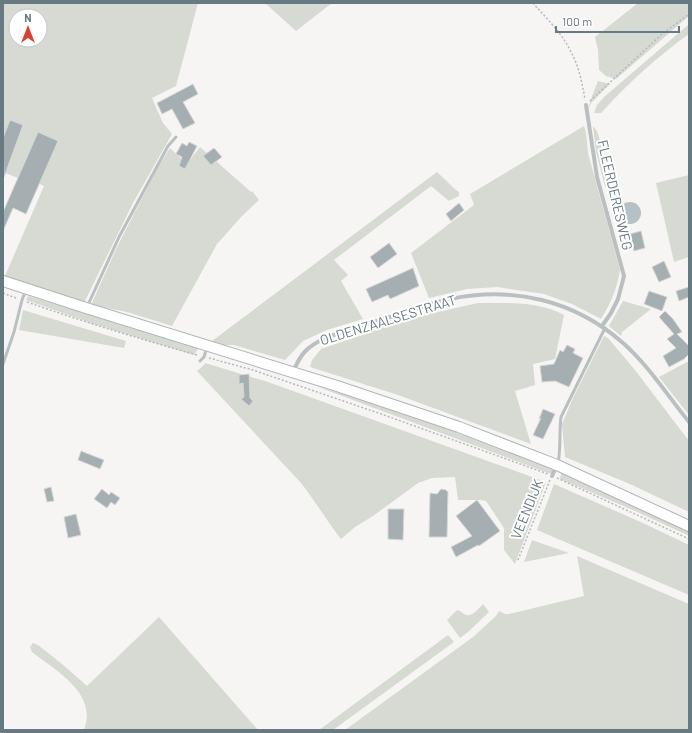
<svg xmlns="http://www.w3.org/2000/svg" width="692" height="733" font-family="Barlow,sans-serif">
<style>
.green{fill:#d6dad2;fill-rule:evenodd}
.water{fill:#b5c2c5}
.building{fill:#a5aeb1;stroke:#d7d7d5}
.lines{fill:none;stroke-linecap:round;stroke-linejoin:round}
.secondary-casing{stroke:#afb6b9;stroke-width:12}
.path{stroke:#b5b9bb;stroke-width:1.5;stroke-dasharray:2 2;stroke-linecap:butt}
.lane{stroke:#bac0c2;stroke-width:3}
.street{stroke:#bac0c2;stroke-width:4}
.secondary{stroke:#fff;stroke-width:10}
.labels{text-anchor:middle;stroke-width:4;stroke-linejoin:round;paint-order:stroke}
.street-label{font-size:14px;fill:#677981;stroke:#fff}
</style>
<rect width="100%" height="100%" fill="#f6f5f3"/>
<path class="green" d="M3,3H198L176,86L152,98L163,123L172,134L133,203L84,303L5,276L44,186L25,177L23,180L3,172ZM16,16H40V40H16Z
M265,3H332L296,31Z
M638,3H689V16L616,79L606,76L599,70L598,50L595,37Z
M688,25L689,34C658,56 626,85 601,113H594L597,105L604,97Z
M598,81L610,84L591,103L587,112L592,96Z
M584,126L586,132L588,153L620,270C617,289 611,303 601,319L572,304L544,294L497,287L467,289L429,298L411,253L474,205L470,194Z
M593,126L597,131L599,137L610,186L605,187L596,152Z
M200,147L251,192L252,191L259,200L242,216L217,244L172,326L127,312L91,305L117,247L157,169L170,148L187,164Z
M437,172L456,190L459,192V196L449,201L431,186L334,260L348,275L341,281L363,319L327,330L303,341L285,360L234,345H222L212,341Z
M689,175V257L674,262L656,183Z
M28,296L197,348L198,349L194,355L91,323L26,300Z
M623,301L651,309L622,332L621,336L609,326Z
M478,303C507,303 538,301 564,315L555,359L533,364L535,385L515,391L531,444L398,395L310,367L312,360L321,349L385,327L433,313Z
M23,310L126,341L124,348L19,330Z
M604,336L608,338L635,370L689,441V512L632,485L565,457L562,424L573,398Z
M689,361V415L659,377Z
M205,363L268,382L546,482L515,564L504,550V528L486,501L480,500H458L455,477L432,478L418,483L373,516L355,527L341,539C327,521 315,501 301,483L197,371L204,365Z
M318,387L384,406L551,467L553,471L551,474Z
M563,473L689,530V536L633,510L560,479L561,474Z
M554,484L643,523L689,545V595L537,530Z
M532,540L569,553L524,562Z
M577,556L689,604V730H345L473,637L496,616L499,611L505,614H509L584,596Z
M483,604L489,612L468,632L460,638L447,620L456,611L458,610C461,611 462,613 464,614C471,619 478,609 483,604Z
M159,617L258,730H84C98,693 56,671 32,652L30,647L33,643L38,645L62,664L87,686Z
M448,635L454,642L333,730H319Z"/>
<path class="water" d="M619 213a11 11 0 1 1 22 0a11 11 0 1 1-22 0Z"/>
<path class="building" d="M193,84L198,94L183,102L195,123L183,129L172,109L162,114L157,103Z
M10,120L23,125L4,177L3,138Z
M38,132L58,141L26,214L13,208L3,231V212Z
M189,142L197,146L185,169L179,166L182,157L176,154L182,143L187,146Z
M214,148L222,157L211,165L203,156Z
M459,203L464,210L451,221L446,214Z
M641,231L645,248L634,251L630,234Z
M389,243L397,254L378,268L370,257Z
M664,261L671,277L659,282L652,267Z
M413,268L419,286L390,299L388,295L372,302L366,289Z
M689,287V297L679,301L676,291Z
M649,291L667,297L662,311L644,304Z
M665,311L673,319L682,332L677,334L689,346V354L684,359L669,367L663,356L676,348L667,339L674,334L659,317Z
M567,345L575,349L573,353L583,358L569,387L555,381L542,382L540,366L554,364L560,350L563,352Z
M249,374L250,398L253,401L249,406L241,399L244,397L243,383L239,384V375Z
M543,409L555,414L543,439L533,435L541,418L539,419Z
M81,451L104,460L100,469L78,460Z
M51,487L54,501L47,502L44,489Z
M102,489L109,495L111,492L120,498L115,505L111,502L107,508L94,499Z
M441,489L446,490L448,492L447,537H429L430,493L437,494Z
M477,500L500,531L479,546L478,545L456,557L451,547L472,536L456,516Z
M388,509H404L403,540L388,539Z
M76,514L81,535L68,538L64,517Z"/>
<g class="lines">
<defs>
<path id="secondary" d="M3,281L86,308L337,386L459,427L557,465L689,526"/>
</defs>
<use href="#secondary" class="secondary-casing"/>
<path class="path" d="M533,3C546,18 562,33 571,52C579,66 582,83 585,99
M590,101L661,35L689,14
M3,293L16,298
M27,302C84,322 140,339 197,355
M209,358L253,370L384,415L548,474
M557,478L689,539
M518,560L550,480"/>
<path class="lane" d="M87,307L119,237L168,146L176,137
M200,361L204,357L207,347
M3,364L14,332L22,300L26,290
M558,464C561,448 559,433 561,417L605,328"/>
<path class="street" d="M586,105L597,177L624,276L618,299L611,313L602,326
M293,372C301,353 307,347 325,338C351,329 377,321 403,313C419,308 434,302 450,299C513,286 574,300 623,343C648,365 668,396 689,422
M552,476L557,465"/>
<use href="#secondary" class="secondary"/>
</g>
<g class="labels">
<g class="street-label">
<text transform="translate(615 195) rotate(77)" y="5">FLEERDERESWEG</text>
<text transform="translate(388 320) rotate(-17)" y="5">OLDENZAALSESTRAAT</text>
<text transform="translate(527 509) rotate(-68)" y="5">VEENDIJK</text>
</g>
</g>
<rect width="692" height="733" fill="none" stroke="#677981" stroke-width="8"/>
<g transform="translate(28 28)"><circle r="19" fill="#ffffff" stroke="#c2c9cd"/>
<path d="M0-3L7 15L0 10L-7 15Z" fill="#d44334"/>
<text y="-6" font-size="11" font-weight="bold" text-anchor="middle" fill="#677981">N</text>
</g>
<path d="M556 26v6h123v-6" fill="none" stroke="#677981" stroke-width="2"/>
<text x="562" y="26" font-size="12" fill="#677981" stroke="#ffffff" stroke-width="3" paint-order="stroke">100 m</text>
</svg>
